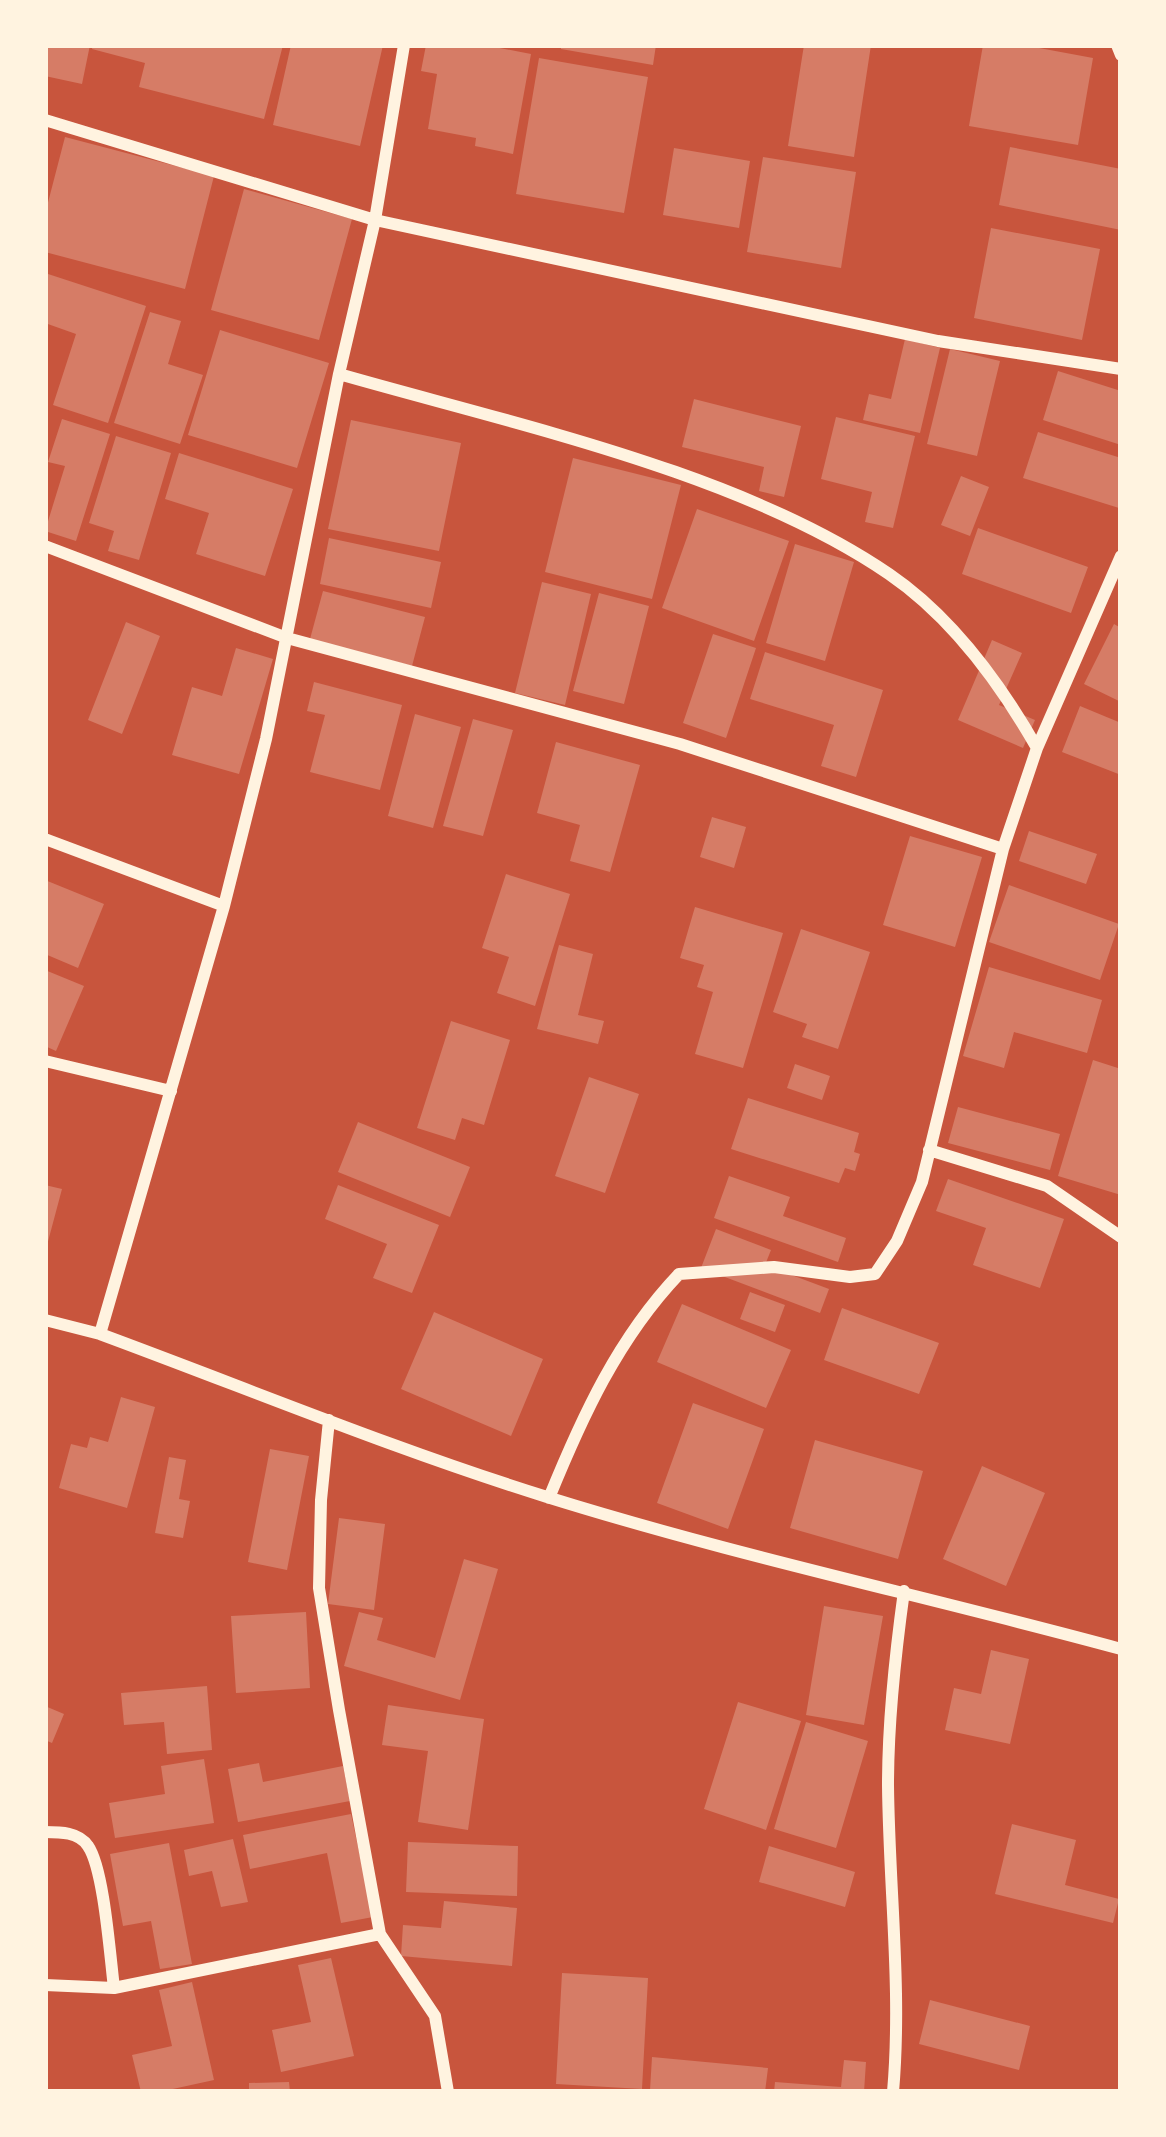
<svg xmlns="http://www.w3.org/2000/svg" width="1166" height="2137" font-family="Mulish,sans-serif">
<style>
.building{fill:#d67c66}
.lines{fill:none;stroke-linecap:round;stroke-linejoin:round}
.minor{stroke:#fff3e0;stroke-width:12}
</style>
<rect width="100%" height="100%" fill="#c8553d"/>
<path class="building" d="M45,45H90L82,84L45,76Z
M93,45H283L264,119L139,87L145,63L92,49Z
M291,45H383L360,146L273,125Z
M426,45H484L531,54L513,154L475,146L476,138L428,129L437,74L421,71Z
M561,45H656L653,65L561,49Z
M804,45H871L854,157L788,146Z
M983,45H1023L1093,58L1078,145L969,126Z
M539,58L648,77L624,213L516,194Z
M65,137L214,176L185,289L45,252V214Z
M1010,147L1121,169V230L999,205Z
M674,148L750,161L739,228L663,215Z
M763,157L856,172L841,268L747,252Z
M244,189L352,219L319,340L211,310Z
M991,228L1100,249L1082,340L974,318Z
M45,273L146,306L108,423L53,405L76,334L45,323Z
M150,312L181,321L168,364L203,375L180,444L114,423Z
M220,330L329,363L297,468L188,435Z
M905,339L940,348L920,433L863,420L869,394L891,399Z
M950,349L1000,361L977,456L927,444Z
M1058,371L1121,391V445L1043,420Z
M694,399L801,426L784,497L759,491L764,467L682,447Z
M836,417L915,436L893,528L865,522L872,492L821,479Z
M62,419L110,434L76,541L45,531L65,466L48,462Z
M351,420L461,443L439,551L328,529Z
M1038,432L1121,458L1119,508L1023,478Z
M116,436L171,453L139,560L108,551L114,531L89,523Z
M179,453L293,489L265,576L196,554L209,513L165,499Z
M573,458L681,485L652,599L545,572Z
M961,476L989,487L970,536L941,525Z
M697,509L789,541L754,641L662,608Z
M978,528L1088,567L1071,613L962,574Z
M329,538L441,562L431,608L320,584Z
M795,544L854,562L825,661L766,643Z
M542,582L591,594L565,705L515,693Z
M323,591L425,617L412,666L310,639Z
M599,593L649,606L624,704L573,691Z
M126,622L160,636L122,734L88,720Z
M1114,624L1121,628V702L1084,684Z
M713,634L756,648L726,738L683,723Z
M992,640L1022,653L999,705L1035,720L1023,748L958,720Z
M236,648L273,659L239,774L172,755L192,687L222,696Z
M765,652L883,690L856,777L821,766L834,725L750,699Z
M314,682L402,705L380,790L310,772L325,715L307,711Z
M1080,706L1121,723V775L1062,752Z
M415,714L461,727L433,828L388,816Z
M473,719L513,730L483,836L443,826Z
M556,742L640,765L610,872L570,861L580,825L537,813Z
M712,817L746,827L734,868L700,857Z
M1029,831L1097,854L1086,884L1019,861Z
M910,836L982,857L955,947L883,925Z
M506,874L570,894L535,1006L497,993L509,957L482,948Z
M45,880L104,904L78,968L45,954Z
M1009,885L1119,924L1100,980L989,942Z
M695,907L783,933L743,1068L695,1054L713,992L697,987L704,965L680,958Z
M801,929L870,952L838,1049L802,1037L807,1024L773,1012Z
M559,945L593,954L578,1015L604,1021L598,1044L537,1029Z
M989,967L1102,1000L1087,1053L1014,1032L1004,1068L963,1056Z
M45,970L84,986L56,1051L45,1046Z
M451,1021L510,1040L484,1125L462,1118L455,1140L417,1128Z
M1093,1060L1121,1069V1195L1058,1176Z
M795,1064L830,1076L822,1100L787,1088Z
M589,1077L639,1094L605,1193L555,1176Z
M748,1098L859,1133L854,1152L860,1154L855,1171L845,1168L839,1183L731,1149Z
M958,1107L1060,1134L1050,1170L948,1143Z
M358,1122L470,1167L450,1217L338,1172Z
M729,1176L790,1197L783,1216L846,1238L838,1262L714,1218Z
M948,1179L1064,1219L1040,1288L973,1265L986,1228L936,1211Z
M45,1185L62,1189L46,1249H45Z
M338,1185L439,1225L412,1293L373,1278L387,1244L325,1219Z
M716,1229L771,1250L765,1265L829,1289L820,1313L701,1268Z
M750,1292L785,1305L775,1332L740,1319Z
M682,1304L791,1350L766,1408L657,1362Z
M842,1308L939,1343L919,1394L824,1360Z
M434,1312L543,1359L511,1436L401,1389Z
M121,1397L155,1407L127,1508L59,1488L71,1444L87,1448L90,1437L108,1442Z
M693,1403L764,1429L728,1529L657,1503Z
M815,1440L923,1471L898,1559L790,1528Z
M270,1449L309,1456L287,1570L248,1562Z
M169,1457L186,1460L179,1499L190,1501L183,1538L155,1533Z
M982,1466L1045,1493L1006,1586L943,1559Z
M339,1518L385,1524L374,1610L328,1604Z
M464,1559L498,1569L460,1700L344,1666L359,1612L383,1618L377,1640L435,1658Z
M824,1606L883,1616L864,1725L806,1715Z
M306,1612L310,1688L236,1693L231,1616Z
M991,1650L1029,1659L1010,1744L945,1730L954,1688L981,1694Z
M207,1686L212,1750L167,1754L164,1722L124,1725L121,1693Z
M738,1702L801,1721L766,1830L704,1809Z
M388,1705L484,1719L468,1830L418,1822L428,1751L382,1745Z
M45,1706L64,1714L52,1743L45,1740Z
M806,1722L868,1741L836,1848L774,1829Z
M204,1759L214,1823L115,1838L109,1803L165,1794L161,1766Z
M259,1763L263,1782L343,1766L350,1801L238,1822L228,1769Z
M351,1814L373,1917L341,1923L327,1853L250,1869L243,1835Z
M1012,1824L1076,1840L1065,1885L1119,1899L1113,1923L995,1894Z
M233,1839L248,1902L221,1907L212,1871L189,1876L184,1850Z
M408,1842L518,1846L517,1896L406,1892Z
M169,1843L192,1964L160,1969L151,1921L123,1926L110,1854Z
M769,1846L855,1872L845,1907L759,1882Z
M444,1901L517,1908L512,1966L401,1956L403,1925L441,1928Z
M331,1958L354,2056L281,2072L272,2030L311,2022L298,1965Z
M562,1973L648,1978L642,2089L556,2084Z
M192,1982L214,2080L159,2092H141L132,2055L172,2046L159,1990Z
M930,2000L1030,2026L1019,2070L919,2044Z
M652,2057L768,2068L765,2092L650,2090Z
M844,2060L866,2062L864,2092H774L775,2082L841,2087Z
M289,2082L290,2092H249V2083Z"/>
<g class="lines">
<path class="minor" d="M1117,45L1121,55
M45,120L375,220L938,341L1121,369
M339,374C513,424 740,472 889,574C952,617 1000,683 1037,748
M45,546L287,638L680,744L1003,849
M45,839L224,906
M45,1061L171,1091
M929,1150L1047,1186L1121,1237
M45,1320L100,1334C249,1389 396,1450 547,1497C736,1556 930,1597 1121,1649
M100,1334L224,906L266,739L339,374L375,220L404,45
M329,1420L321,1500L319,1588L339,1710L380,1934L435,2016L448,2092
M549,1498C582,1417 618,1338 679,1274L774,1267L850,1277L875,1274L897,1241L922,1182L1003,849L1037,748L1121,556
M45,1832C60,1832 79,1832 88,1846C104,1869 110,1956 114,1988L45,1985
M114,1988L380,1934
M893,2092C902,1990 889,1888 888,1785C888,1720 895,1656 904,1591"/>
</g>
<rect width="1166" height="2137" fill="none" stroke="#fff3e0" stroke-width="96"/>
</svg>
